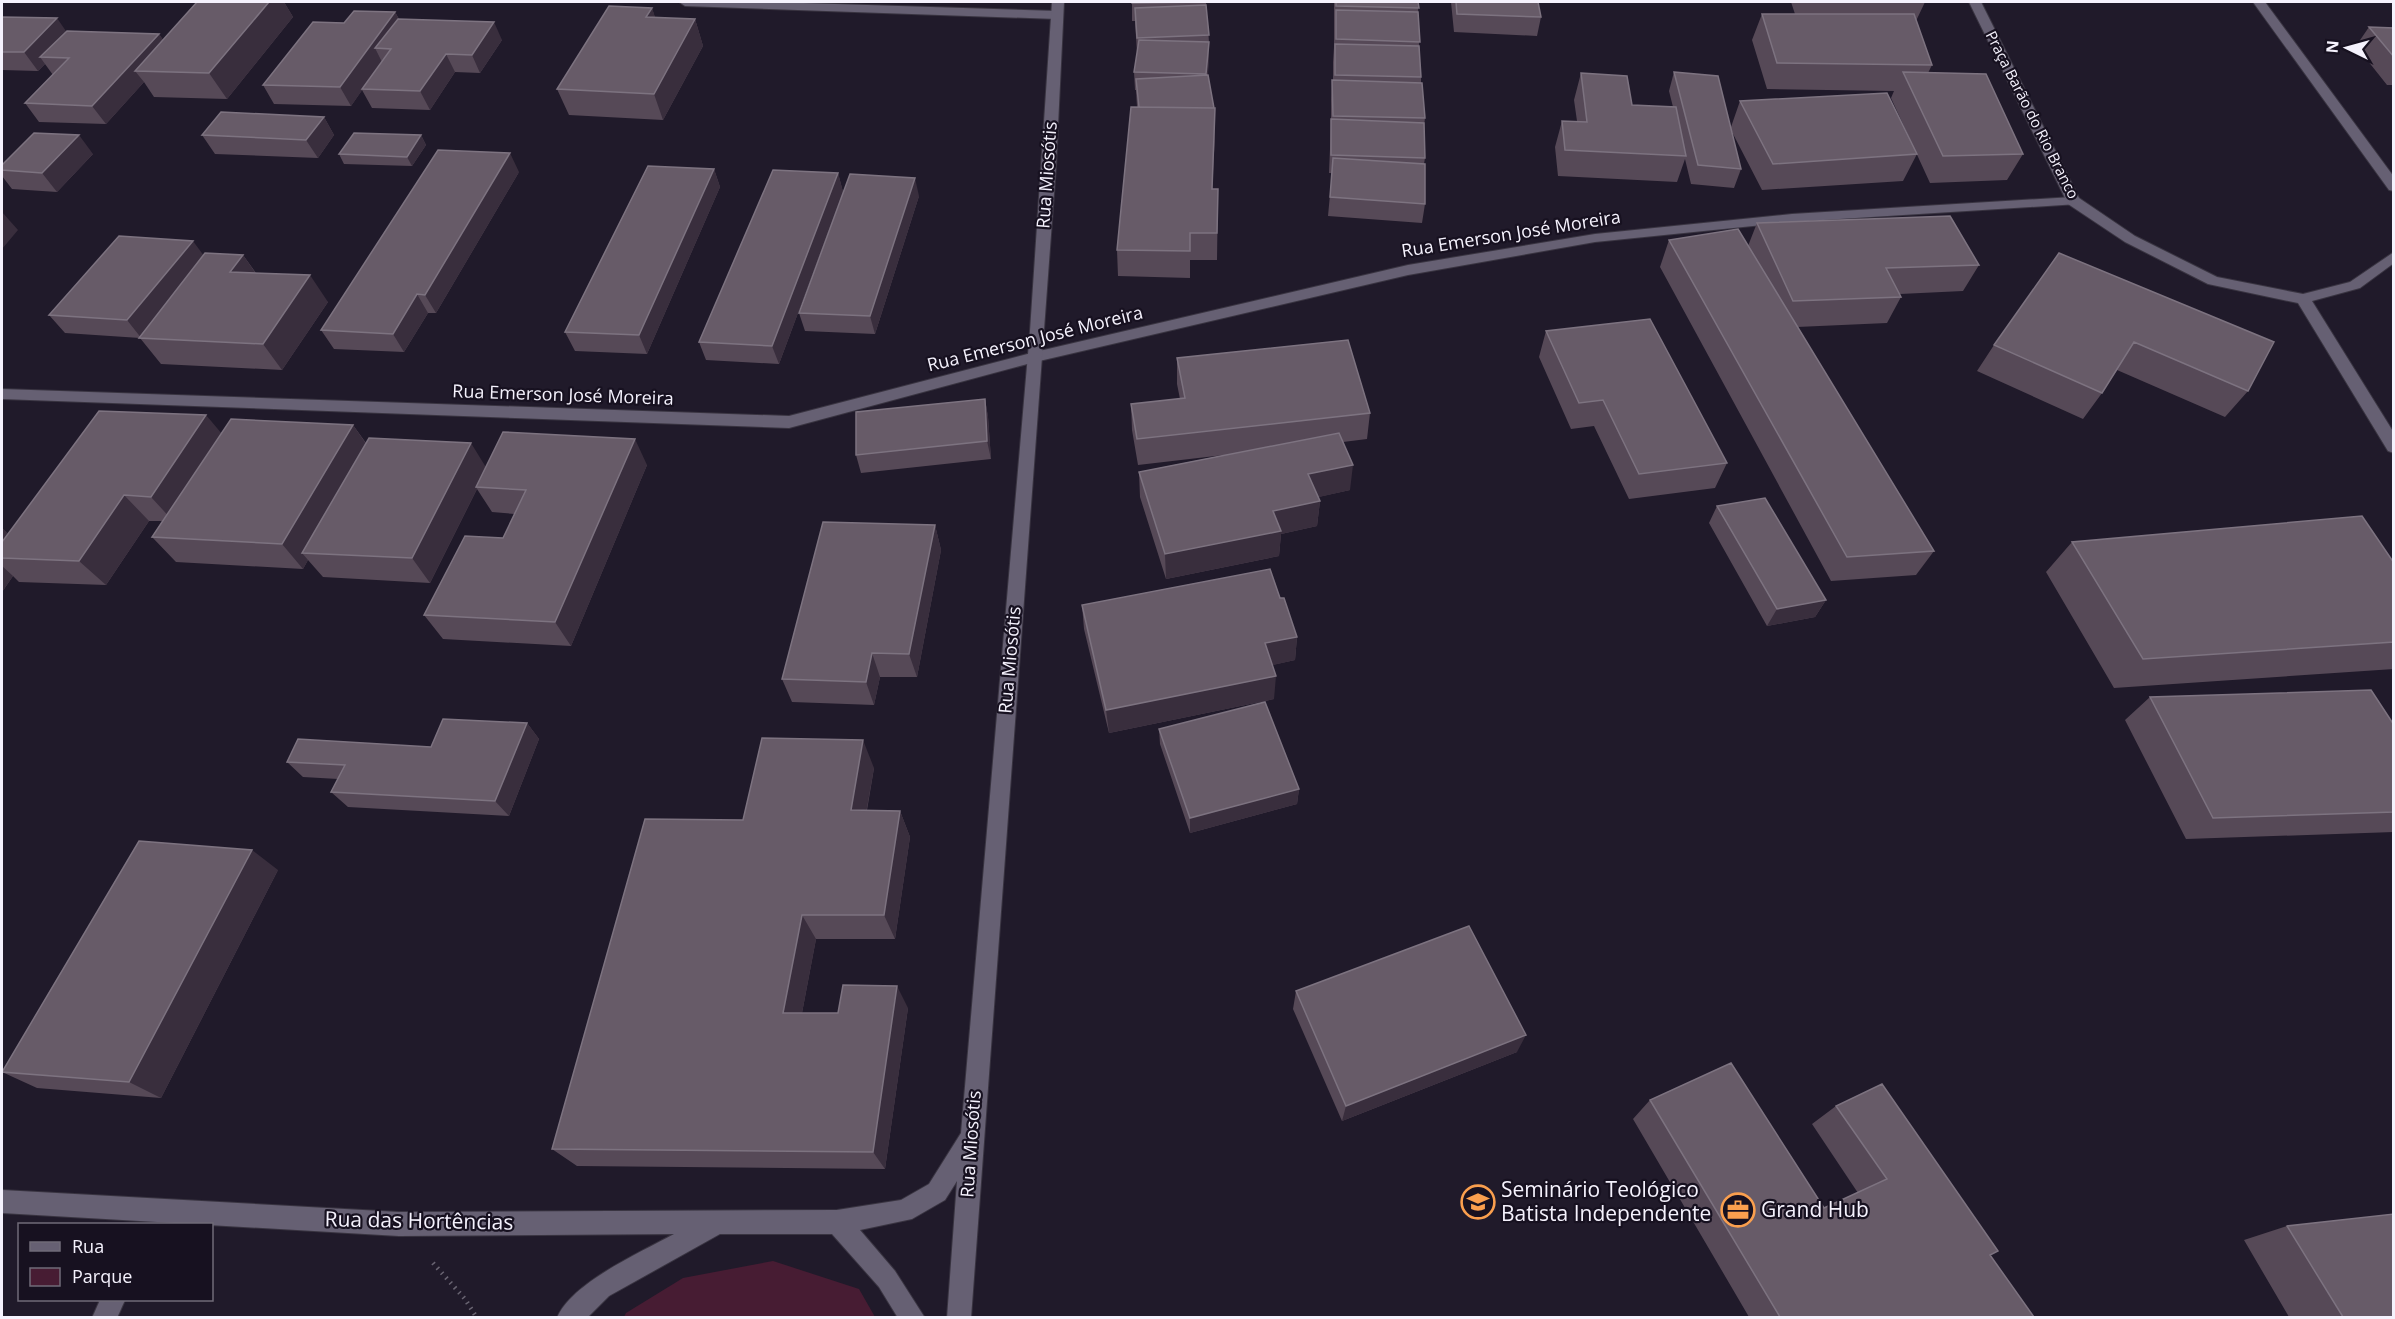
<svg xmlns="http://www.w3.org/2000/svg" width="2395" height="1319" font-family="'Open Sans',sans-serif">
<style>
.green{fill:#471c33}
.lines{fill:none;stroke-linecap:round;stroke-linejoin:round}
.lane-casing{stroke:#393441;stroke-width:2}
.street-casing{stroke:#393441;stroke-width:2}
.secondary-casing{stroke:#393441;stroke-width:2}
.path{stroke:#696472;stroke-width:4.5;stroke-dasharray:1.5 5;stroke-linecap:butt}
.lane{fill:#666073;fill-rule:evenodd}
.street{fill:#666073;fill-rule:evenodd}
.secondary{fill:#666073;fill-rule:evenodd}
.wall{fill:#564957}
.shaded-wall{fill:#392e3d}
.building{fill:#675b68;stroke:#7d7380;stroke-width:1.5}
.labels{text-anchor:middle;stroke-width:4.5;stroke-linejoin:round;paint-order:stroke}
.far-street-label{font-size:15px;fill:#f5f2fd;stroke:#171120}
.street-label{font-size:18px;fill:#f5f2fd;stroke:#171120}
.near-poi-label{font-size:21px;fill:#f5f2fd;stroke:#171120;text-anchor:start}
.near-street-label{font-size:21px;fill:#f5f2fd;stroke:#171120}
</style>
<rect width="100%" height="100%" fill="#201a2a"/>
<path class="green" d="M773,1261L859,1289L875,1317H624L626,1313L683,1278Z"/>
<g class="lines">
<defs>
<path id="lane" d="M100,1300H125L117,1318H92Z"/>
<path id="street" d="M679,2H772L1057,11L1063,15L1057,19L685,6Z
M2073,197L2078,198L2080,201L2078,204L1792,222L1595,242L1408,275L1035,362L789,428L2,399V389L789,416L1035,352L1408,265L1595,234L1792,214Z"/>
<path id="secondary" d="M1052,2H1064L1056,167L971,1318H947L957,1181L945,1200L912,1219L860,1230L895,1271L925,1318H898L879,1287L832,1234H720L609,1296L587,1318H557C571,1283 641,1252 674,1234L399,1236L2,1213V1190L399,1212L837,1210L901,1200L929,1184L961,1133L1030,331Z
M1969,2H1981L2079,198L2135,236L2217,277L2303,294L2350,282L2394,252V263L2360,288L2312,301L2394,433V453L2388,451L2298,303L2208,284L2125,242L2068,204Z
M2253,2H2265L2394,177V191L2389,190Z"/>
</defs>
<use href="#lane" class="lane-casing"/>
<use href="#street" class="street-casing"/>
<use href="#secondary" class="secondary-casing"/>
<path class="path" d="M433,1263L465,1299L477,1318"/>
<use href="#lane" class="lane"/>
<use href="#street" class="street"/>
<use href="#secondary" class="secondary"/>
</g>
<path class="wall" d="M269,2H284L293,17L227,99L154,97L144,82L106,124L39,122L25,103L53,75L45,64L38,71L2,70V17L66,31L159,34L163,40Z
M1132,2H1206L1209,42L1208,75L1215,134L1212,189H1218L1217,260H1190V278L1118,276L1117,250L1137,107L1136,90H1135L1134,72L1137,53L1135,21H1132Z
M1334,2H1418L1419,46L1421,77V83L1425,118L1424,126L1425,158L1424,164L1425,204L1422,223L1328,216L1332,173H1329L1331,124V99L1332,80H1333V62L1334,47Z
M1451,2H1538L1541,17L1537,36L1454,32Z
M1791,2H1925L1916,21L1932,65L1928,73L2023,154L2007,180L1930,183L1891,98L1894,91L1767,89L1752,40L1762,14H1795Z
M652,8L655,18L695,19L703,46L663,120L569,115L557,89Z
M395,12L399,19L502,40L480,73L455,72L430,110L372,108L362,90L351,106L274,104L263,85L344,23Z
M2369,27L2394,28V85H2387L2356,46Z
M1674,72L1731,127L1740,101L1917,154L1903,181L1762,190L1731,130L1741,169L1734,188L1691,184L1685,159L1677,182L1558,176L1555,147L1562,121H1577L1574,100L1581,73L1632,105L1673,107L1669,91Z
M324,117L334,135L318,158L215,154L202,135Z
M421,135L426,145L412,166L344,164L339,154Z
M93,154L57,192L12,189L2,176V165Z
M714,169L720,187L647,354L575,351L565,332Z
M519,172L436,313H428L404,352L334,349L321,330Z
M838,173L843,192L779,364L706,360L699,342Z
M919,196L875,334L805,331L799,313Z
M1757,223L1979,265L1963,291L1900,294L1901,297L1887,323L1797,327L1934,551L1916,575L1831,581L1660,267L1669,240L1748,246Z
M2059,253L2248,391L2225,417L2117,370L2102,393L2083,419L1977,371L1994,345Z
M203,255H243L256,273L328,302L282,370L161,364L140,338L65,333L49,315Z
M1546,331L1727,463L1715,488L1629,499L1594,426L1571,429L1539,357Z
M1177,358L1370,413L1367,439L1343,442L1350,490L1318,497L1320,501L1317,526L1281,534L1279,556L1166,579L1140,497L1139,472L1224,455L1138,465L1132,430L1131,404L1180,399L1177,384Z
M985,399L988,417L991,459L861,473L856,455Z
M353,425L366,443L486,467L647,465L571,646L443,639L424,615L503,538L515,514L492,512L477,489L430,583L323,577L308,560L303,569L176,562L152,537L162,521H149L106,585L19,582L13,576L2,592V528L8,534L221,433Z
M1717,506L1826,600L1815,617L1767,626L1709,523Z
M935,525L941,550L917,677H880L874,705L792,702L782,679Z
M2072,542L2394,563V669L2114,688L2046,572Z
M1280,598L1297,637L1295,660L1272,665L1274,699L1109,733L1084,629L1082,605Z
M2150,697L2394,725V832L2186,839L2125,720Z
M527,723L539,739L509,816L348,807L331,792L338,779L303,777L287,762L431,747Z
M1159,729L1299,789L1297,804L1190,833L1160,744Z
M874,768L867,810L900,811L910,837L895,939H816L802,1013H838L908,1008L885,1169L577,1166L552,1149L743,820Z
M278,870L161,1098L37,1088L2,1072Z
M1296,991L1517,1052L1342,1121L1293,1009Z
M1650,1100L1824,1208L1858,1193L1812,1124L1836,1106L1990,1255L2034,1317H1749L1633,1119Z
M2287,1226L2394,1317H2289L2244,1240Z"/>
<path class="shaded-wall" d="M269,2H284L293,17L227,99L209,73Z
M652,8L661,35L646,17Z
M395,12L405,30L375,48L382,62L351,106L340,87Z
M57,18L70,37L40,57L45,64L38,71L24,52Z
M695,19L703,46L663,120L654,94Z
M494,22L502,40L480,73L472,55Z
M159,34L171,52L135,71L144,82L106,124L92,106Z
M1209,42V60L1206,93V74Z
M446,54L455,72L430,110L420,91Z
M1215,108V134L1211,216Z
M324,117L334,135L318,158L306,140Z
M79,135L93,154L57,192L42,173Z
M421,135L426,145L412,166L407,157Z
M510,153L519,172L436,313L425,295Z
M714,169L720,187L647,354L639,335Z
M838,173L843,192L779,364L772,346Z
M915,178L919,196L875,334L870,316Z
M2,212L18,230L2,249Z
M193,241L207,260L142,339L127,320Z
M243,255L261,281L230,272Z
M310,275L328,302L282,370L263,344Z
M417,294L428,313L404,352L393,334Z
M985,399L988,417L991,459L987,441Z
M206,415L228,441L174,522L151,497Z
M353,425L371,451L302,553L308,560L303,569L282,544Z
M635,439L647,465L571,646L555,622Z
M471,443L487,469L476,487L477,489L430,583L412,558Z
M1353,465L1350,490L1306,500L1308,474Z
M124,495L149,521L106,585L79,561Z
M1320,501L1317,526L1281,534L1279,556L1166,579L1165,554L1273,511Z
M935,525L941,550L917,677L909,654Z
M2,528L30,553L2,558Z
M2,566L13,576L2,592Z
M1826,600L1815,617L1767,626L1777,609Z
M1297,637L1295,660L1264,667L1265,643Z
M872,653L880,677L874,705L866,682Z
M1276,676L1274,699L1109,733L1106,710Z
M527,723L539,739L509,816L495,801Z
M863,740L874,768L862,836L851,810Z
M1299,789L1297,804L1190,833V818Z
M900,811L910,837L895,939L884,915Z
M252,850L278,870L161,1098L129,1082Z
M802,915L816,939L798,1034L783,1013Z
M897,986L908,1008L885,1169L873,1152Z
M1526,1035L1517,1052L1342,1121L1346,1106Z"/>
<path class="building" d="M197,2H269L209,73L135,71Z
M1132,2H1206L1132,3Z
M1336,2H1418L1419,8L1336,6Z
M1456,2H1538L1541,17L1457,14Z
M1206,5L1209,35L1137,38L1135,8Z
M609,6L652,8L646,17L695,19L654,94L557,89Z
M1336,10L1418,12L1420,42L1336,39Z
M354,11L395,12L340,87L263,85L313,22L344,23Z
M1762,14H1914L1932,65L1777,63Z
M2,17L57,18L24,52H2Z
M398,19L494,22L472,55L446,54L420,91L362,89L391,49L375,48Z
M2369,27L2394,28V57Z
M67,31L159,34L92,106L25,103L69,58L40,57Z
M1139,40L1209,42L1206,74L1134,72Z
M1335,44L1419,46L1421,77L1335,75Z
M1674,72L1718,76L1741,169L1698,165Z
M1903,72L1986,74L2023,154L1943,156Z
M1581,73L1627,76L1632,105L1676,107L1686,156L1565,150L1562,121L1587,122Z
M1208,75L1214,108L1139,107L1136,79Z
M1332,80L1422,83L1425,118L1333,116Z
M1887,93L1917,154L1773,164L1740,101Z
M1131,107L1215,108L1212,189H1218L1217,233H1190V251L1117,250Z
M221,112L324,117L306,140L202,135Z
M1331,119L1424,123L1425,158L1331,155Z
M34,133L79,135L42,173L2,170V165Z
M354,133L421,135L407,157L339,154Z
M438,150L510,153L425,295L417,294L393,334L321,330Z
M1333,158L1425,164V204L1330,197Z
M648,166L714,169L639,335L565,332Z
M773,170L838,173L772,346L699,342Z
M850,174L915,178L870,316L799,313Z
M1950,216L1979,265L1886,268L1901,297L1793,301L1757,223Z
M1738,229L1934,551L1847,557L1669,240Z
M119,236L193,241L127,320L49,315Z
M205,253L243,255L230,272L310,275L263,344L139,338Z
M2059,253L2274,342L2248,391L2134,342L2102,393L1994,345Z
M1650,319L1727,463L1639,474L1603,400L1579,403L1546,331Z
M1348,340L1370,413L1137,439L1131,404L1185,398L1177,358Z
M985,399L987,441L856,455V412Z
M99,411L206,415L151,497L124,495L79,561L2,558V542Z
M231,419L353,425L282,544L152,537Z
M503,432L635,439L555,622L424,615L465,536L503,538L526,490L476,487Z
M1339,433L1353,465L1308,474L1320,501L1273,511L1281,531L1165,554L1139,472Z
M369,438L471,443L412,558L302,553Z
M1765,498L1826,600L1777,609L1717,506Z
M2362,516L2394,563V642L2143,659L2072,542Z
M823,522L935,525L909,654L872,653L866,682L782,679Z
M1270,569L1280,598H1284L1297,637L1265,643L1276,676L1106,710L1082,605Z
M2371,690L2394,725V812L2213,818L2150,697Z
M1265,702L1299,789L1190,818L1159,729Z
M443,719L527,723L495,801L331,792L345,765L287,762L298,739L431,747Z
M762,738L863,740L851,810L900,811L884,915H802L783,1013H838L843,985L897,986L873,1152L552,1149L645,819L743,820Z
M139,841L252,850L129,1082L2,1072Z
M1469,926L1526,1035L1346,1106L1296,991Z
M1731,1063L1824,1208L1887,1179L1836,1106L1882,1084L1998,1251L1990,1255L2034,1317H1780L1650,1100Z
M2394,1214V1317H2343L2287,1226Z"/>
<defs>
<symbol id="school-ring" viewBox="-11 -11 22 22"><circle r="9.5" fill="#171120" stroke="#fa9f4e" stroke-width="1.5"/><path d="M0-5L7-2L0 1L-7-2ZM-4 1L0 2.5L4 1V4Q0 6-4 4Z" fill="#fa9f4e"/></symbol>
<symbol id="office-ring" viewBox="-11 -11 22 22"><circle r="9.5" fill="#171120" stroke="#fa9f4e" stroke-width="1.5"/><path d="M-6-3h4V-5.5h4V-3h4V5H-6ZM-1-4.5V-3h2v-1.5ZM-6 0V1H6V0Z" fill="#fa9f4e"/></symbol>
</defs>
<g fill-rule="evenodd">
<use href="#school-ring" x="1459" y="1183" width="38" height="38"/>
<use href="#office-ring" x="1719" y="1191" width="38" height="38"/>
</g>
<g class="labels">
<g class="far-street-label">
<text transform="translate(2032 115) rotate(63)" y="5">Praça Barão do Rio Branco</text>
</g>
<g class="street-label">
<text transform="translate(1047 175) rotate(-86)" y="6">Rua Miosótis</text>
<text transform="translate(1511 234) rotate(-9)" y="6">Rua Emerson José Moreira</text>
<text transform="translate(1035 339) rotate(-14)" y="6">Rua Emerson José Moreira</text>
<text transform="translate(563 395) rotate(2)" y="6">Rua Emerson José Moreira</text>
<text transform="translate(1010 660) rotate(-85)" y="6">Rua Miosótis</text>
<text transform="translate(971 1144) rotate(-86)" y="6">Rua Miosótis</text>
</g>
<g class="near-poi-label">
<text x="1501" y="1197">Seminário Teológico<tspan x="1501" dy="24">Batista Independente</tspan></text>
<text x="1761" y="1217">Grand Hub</text>
</g>
<g class="near-street-label">
<text transform="translate(419 1221) rotate(1)" y="7">Rua das Hortências</text>
</g>
</g>
<rect width="2395" height="1319" fill="none" stroke="#f5f2fd" stroke-width="6"/>
<rect x="18" y="1223" width="195" height="78" fill="#171120" stroke="#706b78" stroke-width="1.5"/>
<rect x="30" y="1242" width="30" height="9" fill="#666073" stroke="#706b78" stroke-width="1.5"/>
<text x="72" y="1253" font-size="18" fill="#f5f2fd">Rua</text>
<rect x="30" y="1268" width="30" height="18" fill="#471c33" stroke="#706b78" stroke-width="1.5"/>
<text x="72" y="1283" font-size="18" fill="#f5f2fd">Parque</text>
<g transform="translate(2347 48) rotate(275)" stroke="#171120" stroke-width="4.5" paint-order="stroke">
<path d="M0-4.5L10 22L0 15L-10 22Z" fill="#f5f2fd"/>
<text y="-9" font-size="16" font-weight="bold" text-anchor="middle" fill="#f5f2fd">N</text>
</g>
</svg>
